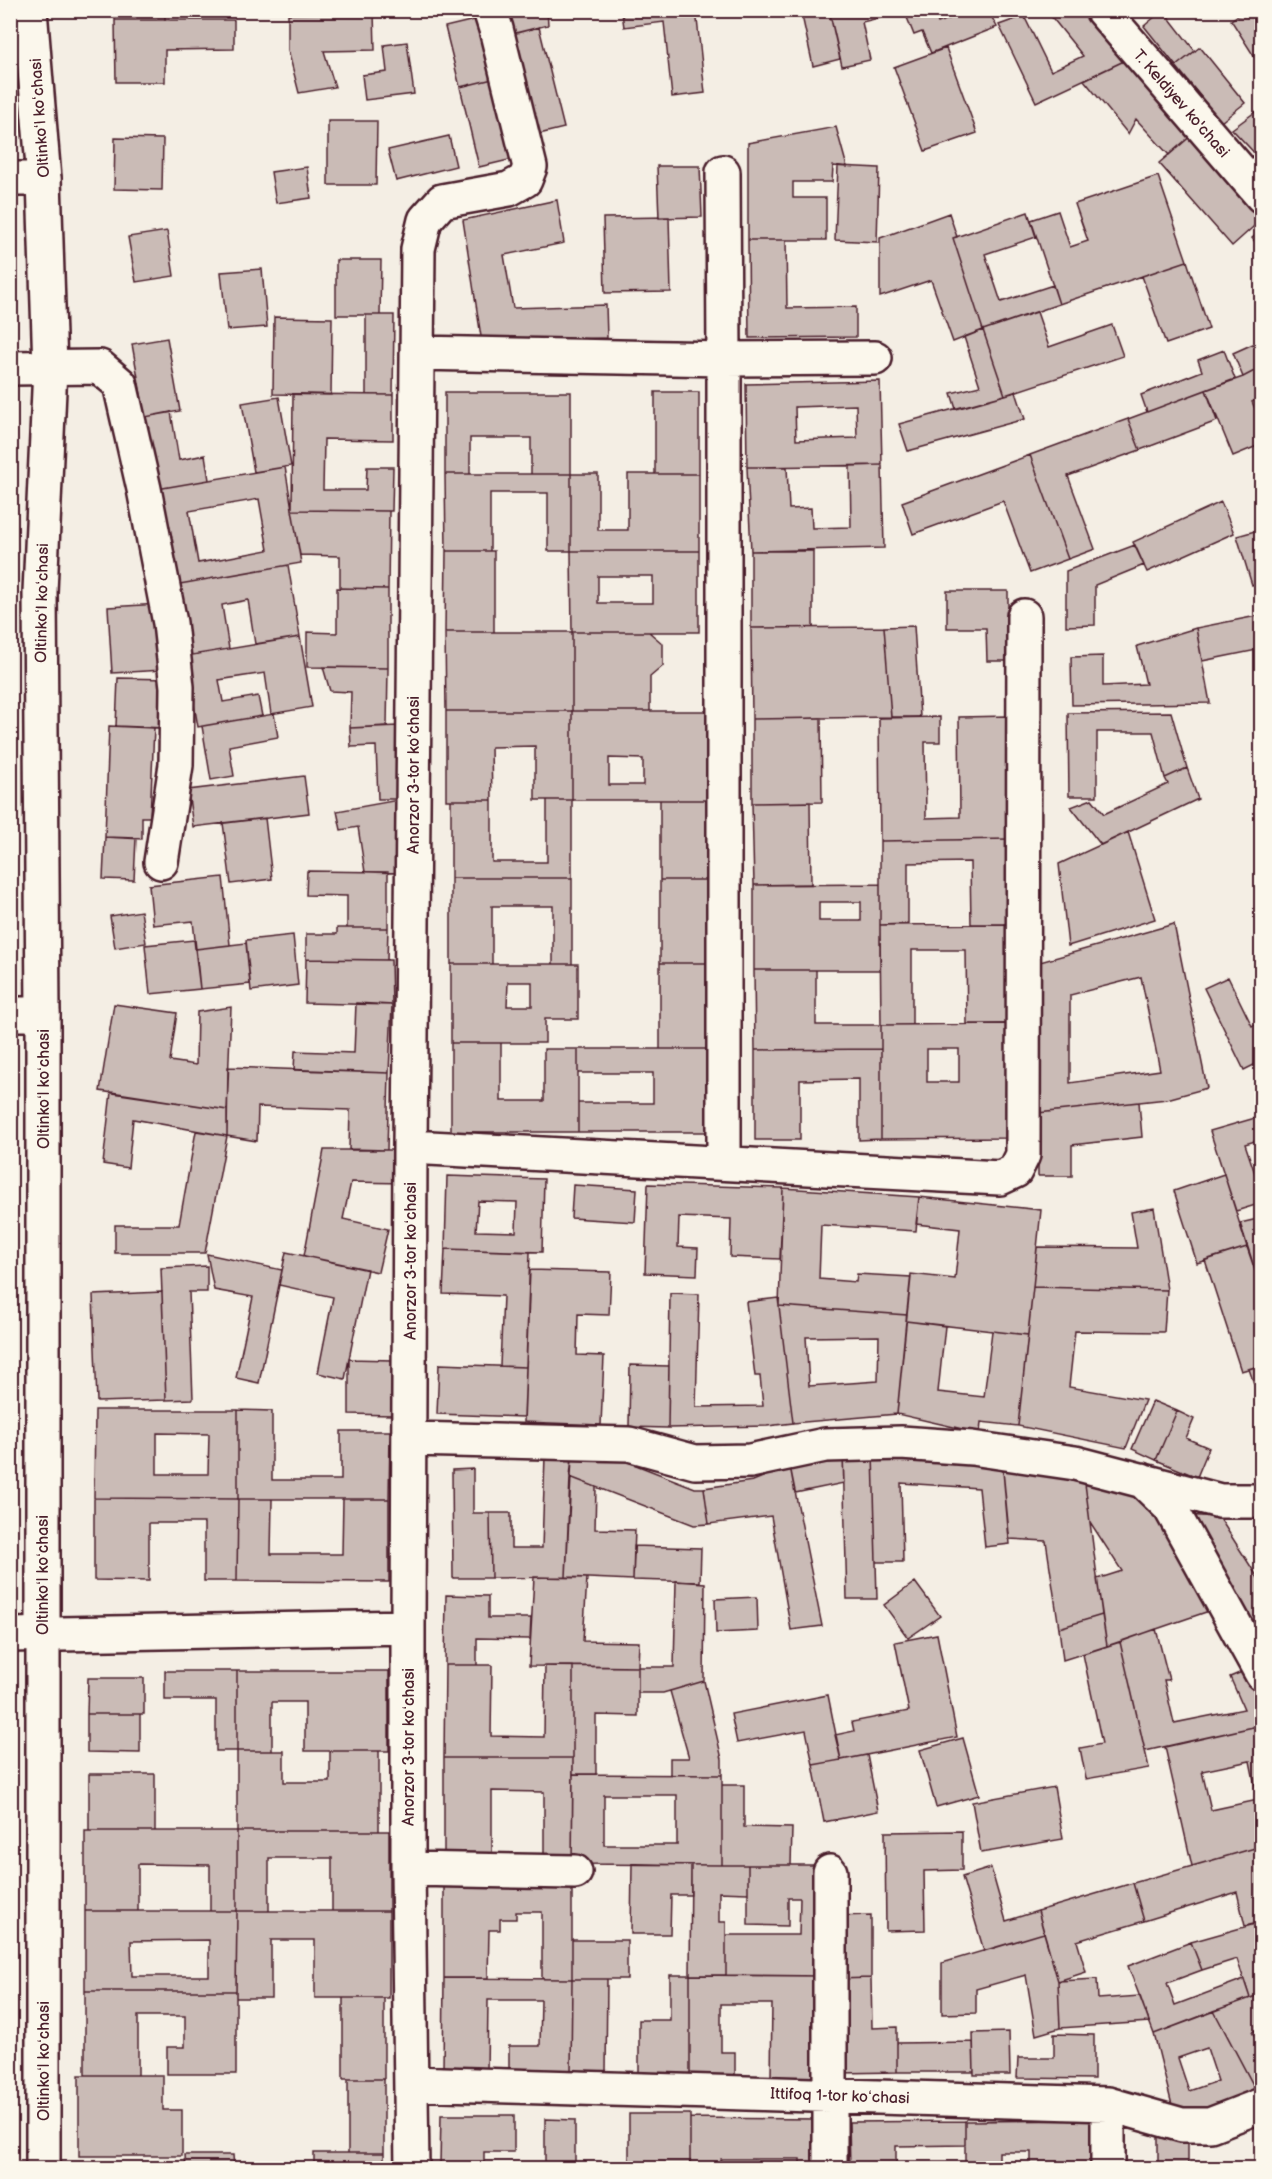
<svg xmlns="http://www.w3.org/2000/svg" width="1272" height="2179" font-family="'Balsamiq Sans',sans-serif">
<style>
.building{fill:#cabbb6;stroke:#4a1f2b;stroke-width:1.5;fill-rule:evenodd}
.lines{fill:none;stroke-linecap:round;stroke-linejoin:round}
.minor-casing{stroke:#4a1f2b;stroke-width:38}
.major-casing{stroke:#4a1f2b;stroke-width:38}
.minor{stroke:#fbf7ec;stroke-width:33}
.major{stroke:#fbf7ec;stroke-width:33}
.labels{text-anchor:middle;stroke-width:4.5;stroke-linejoin:round;paint-order:stroke}
.street-label{font-size:16px;fill:#4a1f2b;stroke:#fbf7ec}
</style>
<rect width="100%" height="100%" fill="#f4eee4"/>
<filter id="ink" filterUnits="userSpaceOnUse"><feTurbulence type="fractalNoise" baseFrequency=".0167" numOctaves="2"/><feDisplacementMap in="SourceGraphic" scale="12" xChannelSelector="R" yChannelSelector="G"/><feConvolveMatrix kernelMatrix="1 2 1 2 8 2 1 2 1" color-interpolation-filters="sRGB"/></filter>
<g filter="url(#ink)">
<path class="building" d="M115,10H165V20H115Z
M498,10H547L548,25L503,36Z
M646,10H696L705,93L672,97L664,22L624,27L622,13Z
M768,10H829L840,59L813,66L801,11Z
M829,10H904V12L862,22L870,60L842,66Z
M904,10H933L938,23L972,10H988L997,27L931,53L922,32L914,35Z
M1046,10H1085L1124,61L1036,102L999,25L1024,16L1051,71L1083,56Z
M1163,10L1195,51L1176,66L1144,26Z
M1246,10H1260L1262,13V69L1231,20Z
M374,12L375,50L324,51L335,87L299,93L288,50V14Z
M487,17L501,77L460,87L445,27Z
M115,20H234V49L165,50V82H116Z
M539,27L564,128L539,134L513,34Z
M407,42L414,94L365,100L362,75L387,72L384,45Z
M1200,47L1245,103L1221,122L1176,66Z
M946,48L977,133L925,151L894,67Z
M1124,61L1193,134L1169,155L1136,119L1128,134L1084,80Z
M501,77L521,157L479,167L460,87Z
M1262,107V161L1232,129Z
M328,121H377L376,185H328Z
M836,127L847,167L833,166L832,182H793V198H826V240H748V143Z
M1193,134L1262,213V219L1232,246L1159,163Z
M449,136L456,166L396,181L388,150Z
M115,138L163,139L162,190L114,189Z
M657,166H700L702,217L659,218Z
M838,166L879,168L877,242L835,240Z
M307,167L311,198L276,203L271,172Z
M1158,176L1187,261L1059,304L1031,220L1058,211L1070,247L1088,241L1075,204Z
M557,200L564,243L504,255L513,308L606,305L607,338L482,343L463,220Z
M1028,212L1036,237L985,254L1001,302L1053,285L1059,304L983,330L953,238Z
M949,213L957,237L953,238L983,330L953,342L931,280L880,297V238Z
M669,217L671,292L605,293L603,218Z
M1262,230V250L1252,238Z
M167,231L174,276L136,282L128,237Z
M748,240H786L787,308L856,307V337L749,338Z
M336,260H381L380,315H336Z
M1187,261L1209,329L1166,344L1142,276Z
M262,269L267,327L227,330L221,272Z
M1037,312L1049,347L1112,325L1123,356L1005,395L983,330Z
M366,315H394L393,395H366Z
M274,317L332,318L331,395L273,394Z
M983,330L1005,395L956,409L951,393L980,386L964,337Z
M167,338L180,411L145,417L132,344Z
M1262,340V367L1243,377L1233,353Z
M1224,350L1235,379L1147,412L1141,395L1202,371L1198,360Z
M1262,367V398L1252,402L1262,424V444L1233,456L1206,390L1243,377Z
M880,381L882,465L747,467L746,384ZM856,405L857,438L796,440L795,407Z
M1206,390L1217,421L1140,450L1128,419Z
M445,392H571V474H531V438H470V474H445Z
M655,392H699V474H655Z
M1016,392L1025,419L908,451L899,424Z
M293,394L393,395V440L324,439L323,490H366L367,467H393L392,511L292,510Z
M279,397L291,466L254,472L242,403Z
M171,412L179,460L205,455L209,480L157,489L145,417Z
M1128,419L1140,450L1068,476L1095,549L1068,559L1030,455Z
M1030,455L1068,559L1030,573L1003,501L913,534L902,502Z
M882,465L884,548L751,551L747,467H787L789,509L811,508L812,528L851,527L850,466Z
M285,467L301,563L174,585L157,489ZM259,499L268,550L198,563L189,511Z
M445,474H571V551H548V493H490V551H446Z
M571,474H598V530H628V474H699V551H571Z
M1221,502L1234,533L1147,572L1133,542Z
M292,510L389,511L388,589L340,588V556L300,555Z
M1262,529V582L1252,585L1237,536Z
M1135,545L1144,565L1095,585V625L1066,626V571Z
M446,551H494V632H445Z
M571,551H699V632H572ZM598,576H653V603H598Z
M751,551H813V628H751Z
M288,565L300,637L255,644L248,600L222,605L229,649L186,656L174,585Z
M337,588L388,589V668L307,667V632L337,633Z
M947,591H1008V661H987L986,628H947Z
M160,604L163,670L112,673L108,607Z
M1262,615V649L1202,661L1196,628Z
M914,626L920,717H891L884,627Z
M884,627L891,717L752,719L751,628Z
M1196,628L1210,703L1072,705L1071,657L1103,656V686L1146,684L1137,646Z
M445,632H572V711H446Z
M572,632H649L663,644V666L650,677V711H572Z
M300,637L312,707L271,714L265,673L219,680L223,702L258,696L262,716L198,727L186,656Z
M323,667L388,668L387,726L350,728L351,692L330,691Z
M118,678L168,679L166,728L116,726Z
M446,711H572V800H535V746L491,747L492,800H446Z
M572,711H706V800H572ZM609,758L643,759V785H609Z
M1171,712L1187,768L1165,778L1153,732H1097V796H1069L1068,713Z
M274,714L278,737L229,746L234,776L211,780L202,726Z
M1009,716L1010,839L880,841L879,718L940,717V742H925L926,818L960,817L959,717Z
M821,718L822,802L752,803V719Z
M109,726L154,728L150,817H142V839L105,837Z
M398,726L399,799H378L376,746L351,747L350,728Z
M1187,768L1198,799L1101,845L1071,807L1092,799L1104,814L1168,784L1165,778Z
M304,776L309,813L193,827L188,790Z
M398,800L410,873L365,872L358,827L341,830L337,811Z
M451,800H492V862H547V800H572V878H451Z
M660,800H706V880H660Z
M810,802L811,884L754,885L752,803Z
M265,818L272,879L231,884L223,823Z
M1128,832L1155,919L1068,946L1059,864Z
M105,837L136,838L134,880L103,879Z
M1010,839V924H971L970,862L908,863V924L880,925V841Z
M307,871L388,872V928H347V896L306,895Z
M223,877L230,945L196,949L193,921L153,925L149,885Z
M451,878H572V964H553V906H492V964H451Z
M660,880H706V963H660Z
M880,884V970H754V885ZM819,902H861V921H819Z
M141,911L146,943L115,948L110,916Z
M1010,924L1011,1024H967L966,950H912V1025H881L880,925Z
M1174,924L1207,1088L1167,1099L1038,1113L1040,962ZM1141,977L1160,1070L1070,1083V995Z
M337,928H388L387,960L306,959V934H337Z
M293,935L298,985L251,991L246,940Z
M194,940L200,989L150,994L145,945Z
M246,943L250,984L200,989L196,949Z
M306,959L391,960L392,1005L305,1003Z
M660,963H706V1049H660Z
M451,964H578V1019H545V1043H451ZM508,982H532V1006H507Z
M754,970H816V1025H881V1049L755,1050Z
M1228,977L1252,1026L1262,1021V1061L1244,1070L1204,988Z
M356,1003L392,1005L389,1073L294,1070L295,1051L354,1053Z
M114,1004L177,1013L170,1061L196,1065L197,1012L231,1007L227,1110L100,1091Z
M1011,1024V1138L881,1139V1025ZM927,1049H959V1082H927Z
M451,1043H501V1101H544V1049H578V1132H451Z
M578,1049H706V1132H578V1103H653V1073H578Z
M881,1049V1139L859,1140V1079L800,1080V1140H755V1050Z
M228,1067L389,1073L387,1150L349,1149L350,1110L258,1107L257,1141L227,1136Z
M111,1092L227,1110V1136L133,1119L128,1168L103,1164Z
M1139,1102L1142,1137L1072,1145V1176H1038V1113Z
M1262,1116V1139L1245,1144L1262,1194V1203L1236,1211L1210,1131Z
M196,1131L227,1136L205,1253H115V1225H179Z
M324,1150H402V1183L351,1182L343,1219L388,1229L378,1272L304,1256Z
M1224,1174L1247,1247L1197,1263L1174,1191Z
M447,1176L544,1179L542,1252L445,1249ZM478,1201L517,1202L516,1232L476,1231Z
M648,1184L783,1188L780,1259L730,1257L731,1219L679,1217L678,1247L698,1248L697,1275L645,1273Z
M573,1185L637,1189L635,1222L571,1218Z
M783,1188L919,1197L916,1231L821,1225L819,1279L856,1282L857,1274L911,1277L907,1315L779,1306Z
M919,1197L1041,1210L1028,1335L906,1321L911,1274L955,1279L960,1229L916,1224Z
M1154,1208L1167,1290L1033,1287L1037,1247L1137,1248L1131,1212Z
M1262,1218V1291L1240,1223Z
M1247,1247L1262,1291V1365L1241,1371L1205,1260Z
M445,1249L530,1252L526,1367L500,1366L503,1296L443,1294Z
M286,1252L367,1269L345,1379L318,1373L333,1297L279,1285Z
M207,1254L282,1270L259,1383L236,1378L253,1297L214,1290Z
M207,1266V1292H189L193,1399L166,1400L161,1268Z
M530,1270L611,1272L609,1315L578,1314L577,1355L604,1356L601,1425L524,1422Z
M1033,1287L1167,1290L1164,1332L1075,1331L1069,1387L1145,1400L1126,1448L1018,1426Z
M162,1292L166,1400L97,1402L93,1295Z
M670,1293L699,1294L696,1407L763,1406L760,1376H755L746,1302L778,1298L793,1423L767,1426L668,1428Z
M779,1306L907,1315L897,1414L793,1423ZM879,1336L878,1381L809,1386L806,1337Z
M906,1321L945,1326L938,1392L984,1397L992,1331L1028,1335L1018,1426L981,1422L980,1433L897,1414Z
M349,1359L393,1360L392,1415L349,1414Z
M439,1364L526,1367L524,1417L437,1414Z
M630,1365L669,1366L668,1428L629,1427Z
M1262,1365V1407L1249,1369Z
M1153,1401L1177,1411L1156,1460L1132,1449Z
M95,1410H238V1499L94,1498ZM157,1433L209,1434L208,1474H157Z
M238,1410L272,1411V1480H341V1431H390L389,1499H238Z
M1177,1411L1194,1419L1186,1438L1209,1448L1197,1477L1156,1460Z
M873,1454L1002,1460L1010,1544L985,1547L979,1488L901,1483L903,1562H876Z
M873,1454L877,1599H847L843,1455Z
M843,1455L844,1483L795,1493L790,1466Z
M545,1456H572L566,1577L491,1578L490,1513H511V1548H542Z
M572,1456L618,1458L695,1488H704L709,1524L694,1525L570,1477Z
M1002,1460L1084,1476L1102,1615L1059,1628L1046,1541L1009,1539Z
M790,1466L822,1626L791,1630L771,1516L709,1524L704,1488L753,1481Z
M473,1469V1513H490L491,1578H453L452,1470Z
M1084,1476L1152,1498L1212,1610L1107,1646L1097,1579L1122,1571L1090,1522Z
M570,1477L596,1487L595,1529L635,1530L633,1580L566,1577Z
M94,1498L238,1499L237,1581H204V1523H149V1581L94,1580Z
M238,1499H272L271,1554H342L343,1499H389V1582L237,1581Z
M1184,1515L1219,1517L1262,1584V1644Z
M634,1546L701,1548L700,1582L633,1580Z
M534,1577L587,1578L583,1641L639,1642L638,1667L529,1666Z
M676,1581L705,1583L704,1681L663,1693H638V1667H674Z
M915,1582L940,1616L908,1638L884,1605Z
M446,1595L488,1596V1618H531L530,1639L477,1638V1665H445Z
M757,1597L758,1631L716,1633L715,1599Z
M1102,1615L1107,1646L1063,1660L1059,1628Z
M1156,1629L1169,1680H1164L1174,1723L1244,1709L1230,1677L1249,1669L1262,1694V1725L1145,1751L1120,1642Z
M937,1634L957,1737L841,1760L835,1735L854,1731L852,1722L909,1711L895,1642Z
M1120,1642L1149,1768L1086,1779L1080,1748L1102,1744L1083,1654Z
M445,1665H492L491,1736L544,1737L545,1666H573V1758H444Z
M573,1666L638,1667V1716L596,1715V1774H573Z
M165,1671H237V1751H216V1700H165Z
M237,1671H389V1751H305V1702H272V1751H237Z
M88,1678H144V1714H87Z
M704,1681L722,1759V1775H670V1758H689L670,1691Z
M828,1695L841,1760L813,1765L806,1730L737,1743L731,1714Z
M87,1714H140V1753L87,1752Z
M1262,1725V1846L1192,1866L1165,1747ZM1250,1761L1258,1800L1211,1810L1202,1771Z
M963,1738L979,1795L936,1807L920,1750Z
M237,1751H284V1782H330V1751H379V1831H237Z
M867,1755L878,1811L824,1822L813,1765Z
M444,1758H573L572,1864H544V1792L492,1791V1853H444Z
M89,1774H155V1831H89Z
M573,1774L722,1775V1865L572,1864ZM604,1795H677V1845H604Z
M722,1785H744V1827L792,1828L791,1865H722Z
M1054,1787L1063,1839L981,1853L972,1802Z
M85,1831H237V1911H210V1865L138,1864V1911H85Z
M237,1831H389V1911H332V1858H269V1911H237Z
M962,1831V1870L924,1871L925,1930L886,1931L885,1832Z
M1262,1846V1922L1245,1926L1237,1892L1144,1921L1133,1883Z
M632,1864L691,1865V1895H671L670,1934H631Z
M691,1865H748V1893L719,1892V1922H726V1975H690Z
M748,1865H826L825,1976L726,1975V1935H799L800,1898H788V1926L748,1925Z
M991,1868L1006,1921L1038,1911L1044,1933L984,1951L962,1877Z
M1133,1883L1144,1921L1077,1941L1086,1972L1058,1981L1038,1911Z
M444,1886L572,1887V1979H542V1912H516V1919H500V1930H489L488,1978H444Z
M85,1911H237L236,1991H85ZM209,1940V1976H132L131,1941Z
M237,1911H389V1998H315V1940H271V1998H236Z
M871,1915V1978L837,1979L836,1916Z
M1262,1922V1994L1250,1998L1237,1959L1202,1970L1191,1942Z
M1044,1933L1058,1981L1060,2028L1036,2035L1026,1975L976,1989V2013L942,2014V1963Z
M572,1940H627V1979H572Z
M1191,1942L1202,1970L1167,1983L1175,2005L1244,1979L1250,1998L1154,2034L1128,1966Z
M670,1975H690V2078H639V2020H670Z
M690,1975L819,1976L818,2078H771L772,2004H721V2052H735V2078H690Z
M444,1978L572,1979L571,2073H509V2046H540L541,2000H488L487,2072H443Z
M871,1978L872,2028L897,2027V2072L839,2073L837,1979Z
M572,1979H607L606,2073H571Z
M1097,1979L1098,1999L1140,1996L1149,2022L1060,2028L1058,1981Z
M85,1991H236V2074H167V2047H185V2016H138V2075H85Z
M1262,1994V2028L1252,2032L1262,2050V2095L1259,2096L1214,2011Z
M343,1998H384V2079H343Z
M1214,2011L1259,2096L1189,2118L1174,2113L1154,2034ZM1207,2048L1218,2081L1189,2091L1178,2058Z
M1009,2032L1010,2075H974L973,2033Z
M1054,2034L1094,2035V2079L1017,2078L1018,2058H1054Z
M973,2042L974,2072H897V2043Z
M79,2075H163V2110H182V2156H79Z
M348,2079H384V2153H348Z
M629,2114H690V2168H629Z
M441,2115H514V2152H484V2164H440Z
M690,2118L819,2119V2168H800V2159H721V2168H690Z
M545,2119L575,2120V2168H545Z
M1098,2120L1099,2168H1031V2152H999V2168H965V2121Z
M965,2121V2145L896,2146V2168H850L849,2122Z
M1259,2127H1262V2168H1258Z
M1158,2133H1188V2168L1158,2167Z
M314,2153H384V2168H314Z
M185,2155H233L234,2168H186Z
M451,2164H484V2168H450Z"/>
<g class="lines">
<defs>
<path id="minor" d="M1102,10L1262,196
M723,172L724,359L875,358
M10,179H44
M417,353L724,359V1163
M10,368L100,367L120,384L144,489L170,623L177,687L176,765L161,862
M10,1014H43
M410,1147L1000,1178L1015,1171L1023,1155L1024,616
M410,1439L629,1444L695,1462L750,1461L825,1445L901,1443L972,1448L1075,1463L1220,1501H1262
M1142,1480L1170,1507L1262,1674
M10,1635L408,1627
M408,1869L575,1872
M411,2083L1108,2104L1182,2125H1210L1262,2105
M412,2168L408,1869V1627L410,1147L418,249L425,220L442,201L509,189L525,180L530,167L496,29L490,10
M830,2168V1872
M1108,2168V2104"/>
<path id="major" d="M30,10L44,179L50,368L40,592L43,1014V2168"/>
</defs>
<use href="#minor" class="minor-casing"/>
<use href="#major" class="major-casing"/>
<use href="#minor" class="minor"/>
<use href="#major" class="major"/>
</g>
</g>
<g class="labels">
<g class="street-label">
<text transform="translate(1182 103) rotate(49)" y="6">T. Keldiyev ko'chasi</text>
<text transform="translate(39 118) rotate(-94)" y="6">Oltinkoʻl koʻchasi</text>
<text transform="translate(41 603) rotate(-89)" y="6">Oltinkoʻl koʻchasi</text>
<text transform="translate(413 775) rotate(-90)" y="6">Anorzor 3-tor koʻchasi</text>
<text transform="translate(43 1089) rotate(-90)" y="6">Oltinkoʻl koʻchasi</text>
<text transform="translate(410 1261) rotate(-90)" y="6">Anorzor 3-tor koʻchasi</text>
<text transform="translate(42 1575) rotate(-90)" y="6">Oltinkoʻl koʻchasi</text>
<text transform="translate(408 1747) rotate(-90)" y="6">Anorzor 3-tor koʻchasi</text>
<text transform="translate(43 2061) rotate(-90)" y="6">Oltinkoʻl koʻchasi</text>
<text transform="translate(840 2095) rotate(2)" y="6">Ittifoq 1-tor koʻchasi</text>
</g>
</g>
<rect width="1272" height="2179" fill="none" stroke="#fbf7ec" stroke-width="36"/>
<rect x="18" y="18" width="1236" height="2143" fill="none" stroke="#4a1f2b" stroke-width="2" filter="url(#ink)"/>
</svg>
